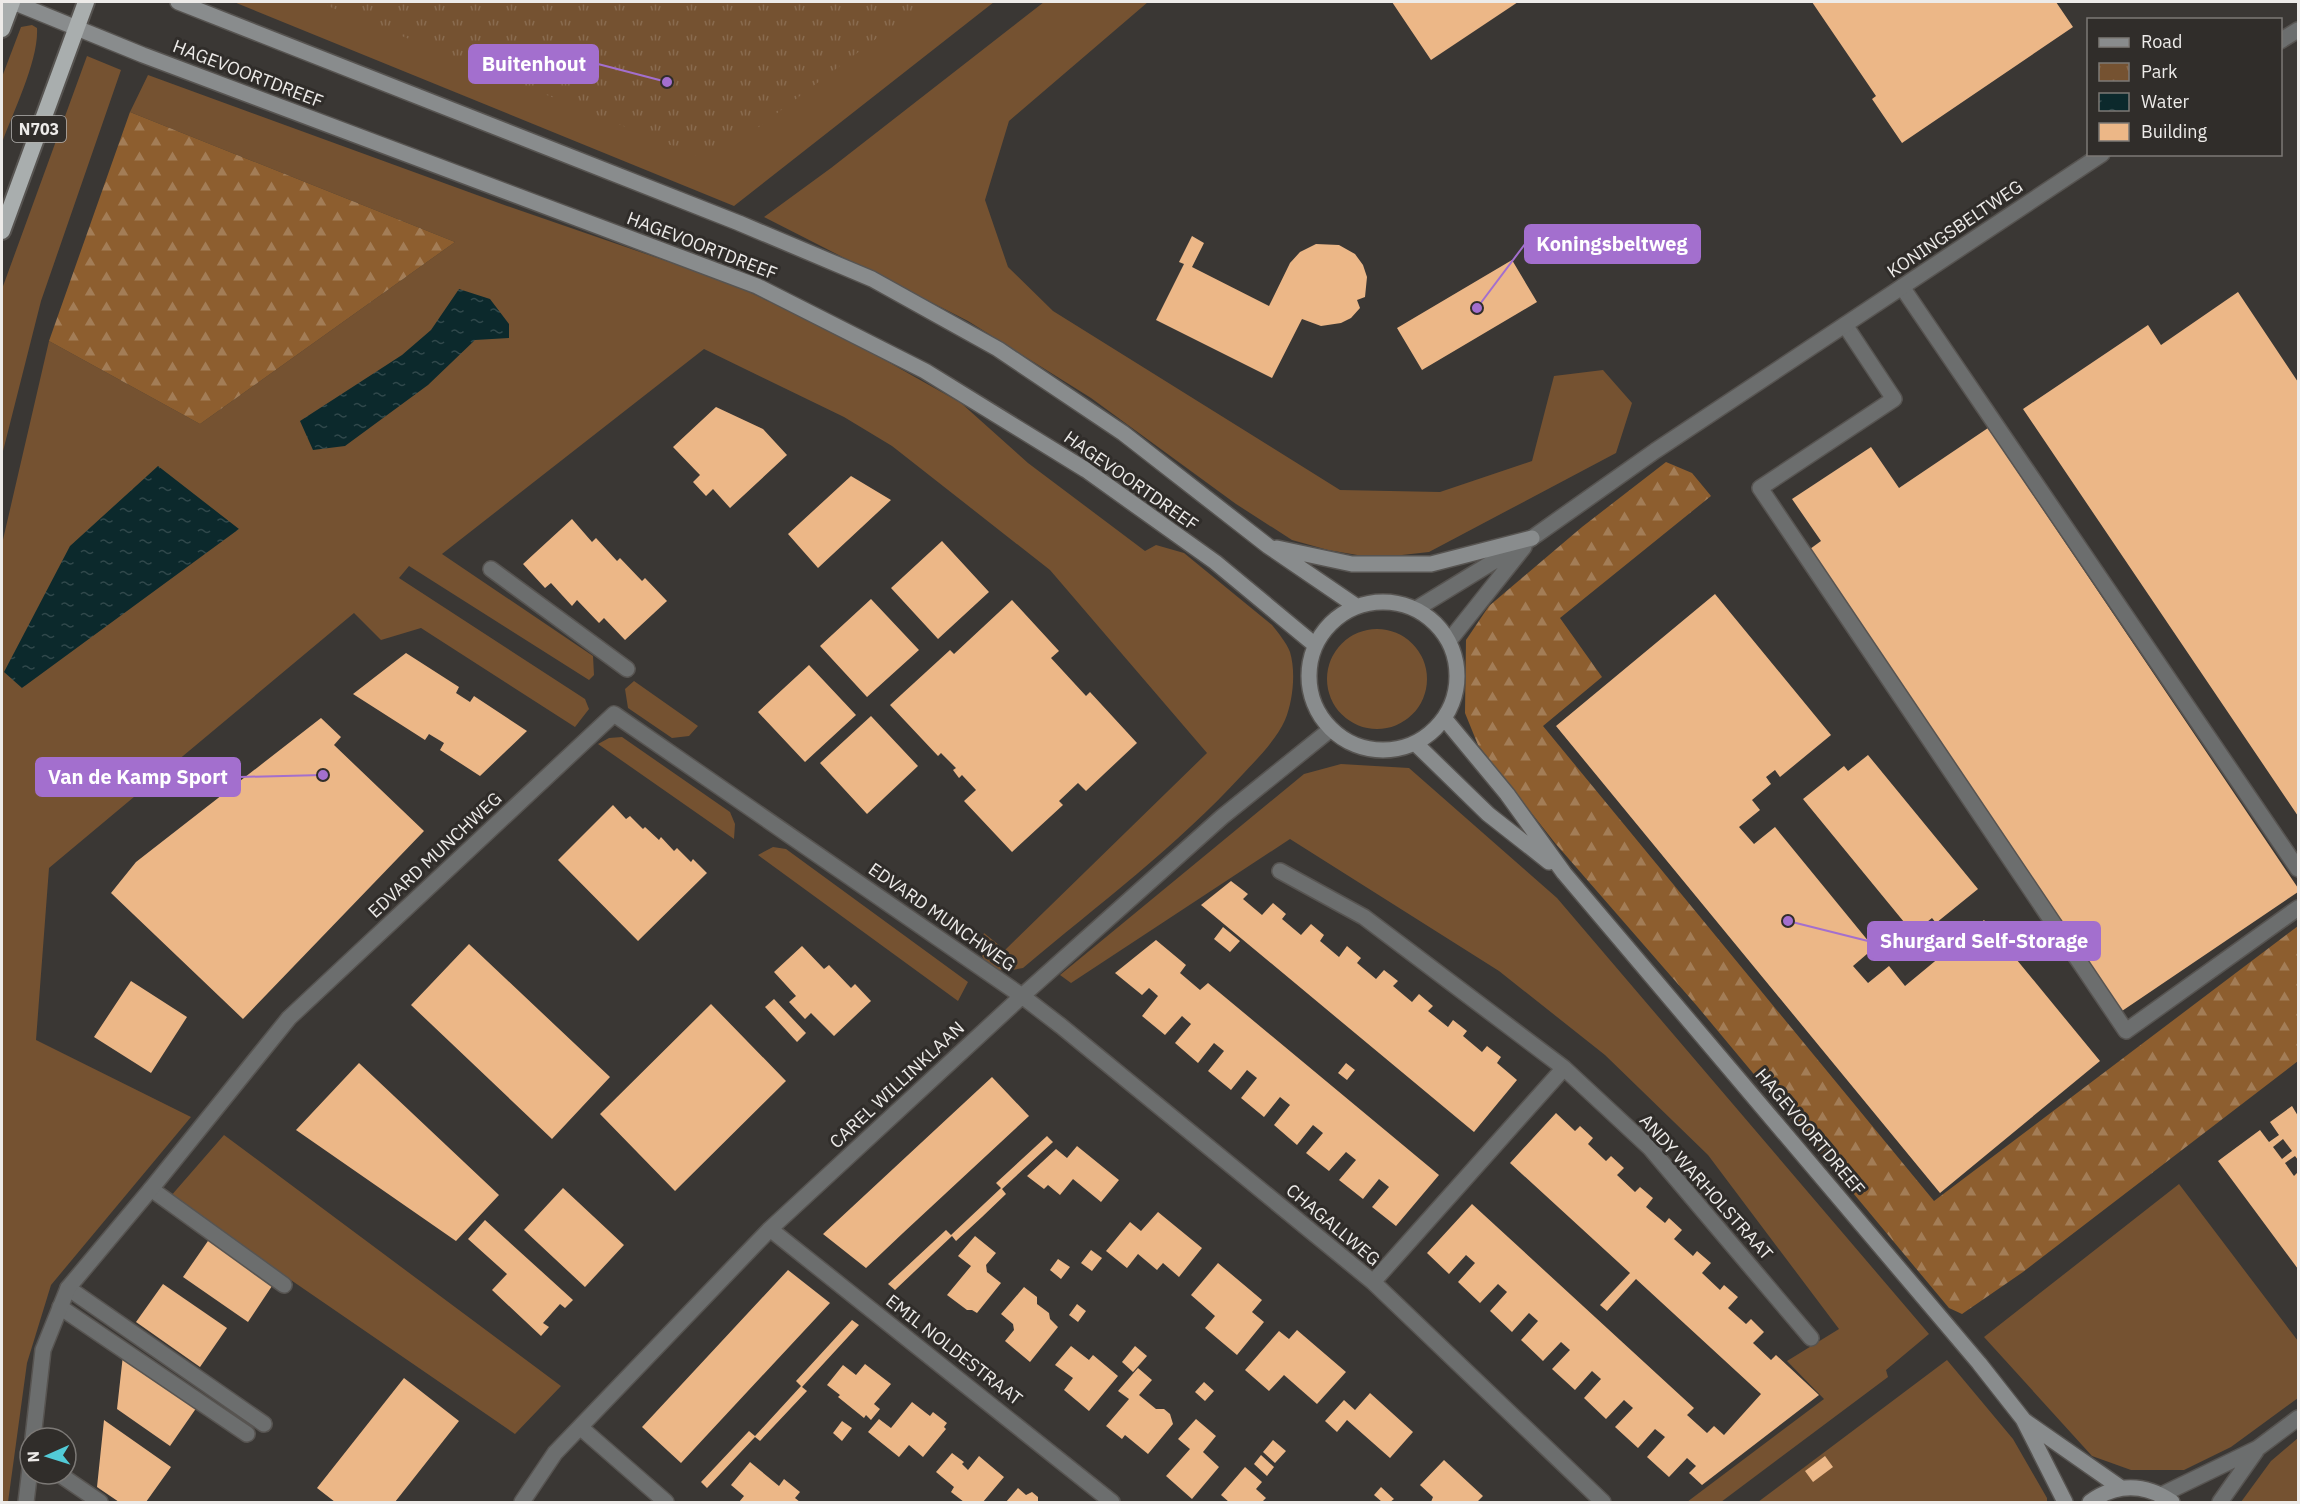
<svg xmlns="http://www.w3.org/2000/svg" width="2300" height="1504" font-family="'IBM Plex Sans',sans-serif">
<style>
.grass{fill:#755231}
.forest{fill:url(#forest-firs)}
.park{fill:url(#park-tufts)}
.water{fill:url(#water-ripples)}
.building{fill:#ecb787;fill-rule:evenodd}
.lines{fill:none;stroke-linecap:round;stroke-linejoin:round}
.service-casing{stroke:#575451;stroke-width:18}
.minor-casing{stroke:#575451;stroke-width:18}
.secondary-casing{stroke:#575451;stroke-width:18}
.trunk-casing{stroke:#575451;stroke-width:20}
.service{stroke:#6c6e6e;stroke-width:15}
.minor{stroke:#6c6e6e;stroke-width:15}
.secondary{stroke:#898c8d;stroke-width:15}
.trunk{stroke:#a9aeae;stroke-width:16}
.labels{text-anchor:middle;stroke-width:6;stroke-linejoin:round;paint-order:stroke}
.shield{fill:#302d2a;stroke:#b4b2b0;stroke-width:1.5}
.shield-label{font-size:16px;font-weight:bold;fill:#edebe9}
.street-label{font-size:18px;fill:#edebe9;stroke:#302d2a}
.leader{fill:none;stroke:#a36fce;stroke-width:2}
.callout-dot{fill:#a36fce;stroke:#302d2a;stroke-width:2}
.callout{fill:#a36fce;stroke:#a36fce;stroke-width:2}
.callout-label{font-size:20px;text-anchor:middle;font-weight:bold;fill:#fff}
</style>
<defs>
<pattern id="forest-firs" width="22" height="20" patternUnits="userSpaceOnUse" patternTransform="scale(1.5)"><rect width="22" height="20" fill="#8d5e2f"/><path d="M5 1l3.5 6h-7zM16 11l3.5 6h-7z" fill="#a37d57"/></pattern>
<pattern id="park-tufts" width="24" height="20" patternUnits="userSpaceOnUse" patternTransform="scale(1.5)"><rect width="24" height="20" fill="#755231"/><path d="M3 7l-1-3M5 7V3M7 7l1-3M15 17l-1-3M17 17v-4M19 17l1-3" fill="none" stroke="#896b4f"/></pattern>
<pattern id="water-ripples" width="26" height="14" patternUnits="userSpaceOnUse" patternTransform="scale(1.5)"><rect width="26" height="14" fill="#0c292c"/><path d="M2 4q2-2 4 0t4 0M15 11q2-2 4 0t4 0" fill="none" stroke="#30484b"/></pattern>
</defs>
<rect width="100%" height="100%" fill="#3a3734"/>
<path class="grass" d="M234,2H994L734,206Z
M1044,2H1148L1009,121L985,200L1008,267L1053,311L1340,490L1440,492L1532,461L1554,376L1603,370L1632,403L1616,453L1429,552L1393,556H1363L1328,550L1292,540L1236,504L1091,398L968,321L764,217L831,168Z
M32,25L37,28C39,60 13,112 2,143V77L21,27Z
M87,56L121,70L41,301L2,455V289Z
M148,75L507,206L730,283L842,336L961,403L1028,463L1145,551L1156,545L1184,553L1272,625C1279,634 1286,642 1290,652C1296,672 1293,701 1285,720C1276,740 1258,758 1243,774C1177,846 1098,905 1023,968L1007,971L989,968C980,955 978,948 984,933L1005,950L1207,753L1050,570L892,446L844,417L704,349L442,554L593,656L594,675L589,680L409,566L399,578L585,699L589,709L575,727L421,628L381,640L354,613L49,868L36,1040L191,1117L51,1285L27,1363L8,1502H2V544L49,341L200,424L455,242L130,112Z
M1327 679a50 50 0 1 1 100 0a50 50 0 1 1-100 0Z
M634,681L698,726L689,736L672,738L628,708L625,689Z
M622,737L730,812L735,824L734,839L598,744L609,738Z
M1341,764L1409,768L1557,898L1929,1334L1886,1370L1888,1377L1721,1502H1687L1824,1399L1787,1361L1839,1329L1708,1155L1605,1055L1499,971L1290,839L1071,983L1060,975L1304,774Z
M773,847L786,849L968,982L958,1001L758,855Z
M224,1135L561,1386L515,1434L170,1197Z
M2179,1184L2298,1341V1398L2231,1447L2184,1470H2131L2092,1456L1984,1337Z
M1947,1360L2013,1439L2047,1498V1502H1758Z
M2298,1438V1502H2241L2271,1461Z"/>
<path class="forest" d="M130,112L455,242L200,424L49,341Z
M1666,462L1692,473L1711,496L1560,618L1602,677L1543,726L1934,1201L2298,926V1061L2023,1272L1962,1314L1949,1308L1697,1006L1555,843L1478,745L1465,713L1466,640L1489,606L1582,527Z"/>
<path class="park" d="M318,2H925L712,162Z"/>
<path class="water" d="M459,289L490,299L509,324V338L475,340L428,385L345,446L313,450L300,421L402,355L431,330Z
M158,466L239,529L22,688L4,672L70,546Z"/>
<path class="building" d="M1392,2H1518L1431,60Z
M1812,2H2056L2073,27L1902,143L1872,99L1876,96Z
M1192,236L1204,243L1192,267L1269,306L1290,263L1300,252L1316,244L1339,245L1355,254L1363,265L1367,277L1365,297L1357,300L1360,308L1351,318L1341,323L1321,326L1302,319L1272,378L1156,320L1184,264L1179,262Z
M1512,260L1537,302L1422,370L1397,328Z
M2238,292L2298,382V816L2023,409L2148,325L2161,345Z
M716,407L763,429L787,455L730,508L713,489L706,496L693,482L700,475L673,447Z
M1988,428L2298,888V892L2122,1011L1810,549L1821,541L1792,499L1871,447L1899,488Z
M851,476L891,500L818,568L788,534Z
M572,519L592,542L596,538L617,561L620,558L642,581L645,578L667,601L625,640L604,618L599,623L577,600L572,606L551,583L545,588L523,564Z
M942,541L989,592L938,639L891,588Z
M1715,594L1831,735L1780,777L1775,770L1766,777L1771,784L1752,800L1760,810L1739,827L1754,844L1775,827L1874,948L1853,966L1868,983L1889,966L1905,986L1946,952L1951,959L1959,952L1954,945L1984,920L2100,1061L1940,1193L1556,726Z
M871,599L919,650L867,697L820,646Z
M1012,600L1059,651L1051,658L1086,696L1090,692L1137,743L1086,791L1078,783L1059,801L1063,805L1012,852L964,801L976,790L962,775L959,778L953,770L956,768L941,753L938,756L890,705L950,650L954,654Z
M406,653L459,687L456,693L470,702L474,696L527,731L480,776L440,750L444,743L429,734L425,740L353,694Z
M809,665L856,715L805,762L758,712Z
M871,716L918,766L867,814L820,763Z
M321,718L341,737L334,745L424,831L243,1019L111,893L136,862Z
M1868,755L1978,889L1936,923L1932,918L1913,933L1803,799L1844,766L1848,771Z
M613,805L626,819L630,816L643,829L645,827L659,840L661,837L674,851L677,848L691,862L693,859L707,873L638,941L558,860Z
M1231,881L1248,894L1243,899L1262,915L1273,903L1286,914L1282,919L1301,935L1311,924L1324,935L1320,941L1339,957L1347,946L1361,958L1357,963L1376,979L1384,970L1398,981L1393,986L1412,1002L1419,994L1433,1006L1428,1011L1448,1027L1453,1020L1467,1031L1463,1036L1482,1052L1487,1046L1501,1057L1497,1063L1517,1080L1474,1132L1201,905Z
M1223,927L1240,941L1230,952L1214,939Z
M1156,940L1186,965L1180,973L1200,990L1208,983L1439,1175L1396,1226L1372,1207L1389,1187L1379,1179L1363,1199L1339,1180L1356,1160L1346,1152L1329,1171L1306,1153L1323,1133L1313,1125L1297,1145L1274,1125L1290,1105L1280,1097L1264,1117L1241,1098L1257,1078L1247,1070L1231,1090L1208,1071L1224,1051L1214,1043L1198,1063L1175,1043L1191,1024L1182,1016L1165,1035L1142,1016L1158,996L1149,988L1142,995L1115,973Z
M469,944L610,1077L552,1139L411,1005Z
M802,946L824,969L829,965L851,988L855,984L871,1001L834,1036L811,1013L805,1019L789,1002L796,996L774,972Z
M131,981L187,1017L151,1073L94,1037Z
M774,999L806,1033L797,1042L765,1007Z
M711,1004L786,1081L675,1191L600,1114Z
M359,1063L499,1195L456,1241L296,1130Z
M1346,1063L1355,1070L1347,1080L1338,1073Z
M992,1077L1029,1116L903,1233L866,1268L823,1234Z
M2292,1106L2298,1116V1160L2295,1156L2285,1163L2294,1176L2298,1172V1269L2218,1161L2260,1130L2269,1142L2279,1135L2270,1122ZM2283,1139L2292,1151L2282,1159L2273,1147Z
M1556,1113L1575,1131L1580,1126L1593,1138L1588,1144L1606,1161L1611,1156L1624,1168L1617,1175L1635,1192L1640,1187L1653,1198L1646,1207L1665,1223L1669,1218L1682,1230L1674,1239L1693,1256L1697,1251L1711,1263L1702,1273L1720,1290L1724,1285L1738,1297L1728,1308L1746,1324L1751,1319L1764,1332L1753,1343L1771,1360L1776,1355L1819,1395L1702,1485L1689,1473L1696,1466L1687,1458L1669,1477L1647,1457L1665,1437L1655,1429L1638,1448L1615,1427L1633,1408L1624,1400L1606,1419L1584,1398L1601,1379L1592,1371L1575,1390L1552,1369L1570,1350L1561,1342L1543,1361L1521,1340L1538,1321L1529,1313L1512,1332L1490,1311L1507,1292L1498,1284L1480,1303L1458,1282L1475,1263L1466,1255L1449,1274L1427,1253L1472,1204L1694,1408L1687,1415L1707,1433L1714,1426L1724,1435L1761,1394L1636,1279L1607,1311L1600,1305L1630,1273L1510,1163Z
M1047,1136L1053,1142L1002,1189L1006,1194L982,1217L956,1241L952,1236L895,1290L888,1284L946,1230L951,1235L1001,1188L996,1183Z
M1077,1146L1119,1180L1101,1202L1073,1179L1060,1195L1048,1185L1044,1189L1027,1176L1056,1149L1067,1158Z
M563,1188L624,1245L585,1287L524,1230Z
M1158,1212L1202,1248L1179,1277L1163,1263L1157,1270L1138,1254L1127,1268L1106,1251L1130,1222L1141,1231Z
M485,1220L573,1300L565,1308L560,1304L543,1323L549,1327L541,1336L492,1290L507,1274L468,1239Z
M975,1236L996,1253L986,1265L987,1272L1001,1283L977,1313L972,1310H967L947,1295L971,1266L958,1256Z
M210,1238L274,1283L248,1322L183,1277Z
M1091,1250L1102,1258L1092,1271L1081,1263Z
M1058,1259L1070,1267L1061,1279L1050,1270Z
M1218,1263L1262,1300L1252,1312L1264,1322L1237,1355L1205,1328L1215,1316L1191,1295Z
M788,1270L830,1303L681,1463L642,1427Z
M163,1284L227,1328L200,1367L136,1322Z
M1024,1287L1037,1297V1304L1049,1313L1050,1319L1058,1327L1030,1362L1005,1341L1014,1330L1013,1324L1001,1314Z
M1077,1304L1086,1311L1078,1322L1069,1315Z
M852,1320L859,1325L802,1387L807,1391L760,1441L755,1437L707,1488L701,1482L749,1431L755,1436L801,1386L796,1381Z
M1297,1330L1346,1372L1317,1404L1284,1375L1269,1391L1245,1370L1279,1331L1289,1339Z
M1071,1346L1089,1360L1093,1355L1118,1376L1089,1411L1064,1390L1073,1378L1055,1365Z
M1135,1346L1147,1356L1133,1372L1122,1362Z
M123,1355L197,1407L170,1446L117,1409Z
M865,1364L891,1384L874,1404L880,1409L871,1420L866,1415L864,1418L838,1397L840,1395L827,1385L843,1365L856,1375Z
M1138,1368L1152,1380L1139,1395L1156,1409H1164L1170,1414L1173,1424L1148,1454L1125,1435L1122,1439L1106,1426L1129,1399L1118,1391Z
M404,1378L459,1421L395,1502H335L317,1488Z
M1204,1382L1214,1391L1205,1401L1195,1392Z
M1370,1393L1413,1432L1390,1458L1347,1420L1337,1432L1325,1421L1344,1400L1355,1410Z
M912,1402L930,1416L933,1412L947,1423L944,1427L946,1429L923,1457L909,1445L899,1457L868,1432L879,1419L891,1428Z
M1196,1419L1216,1436L1203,1452L1219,1467L1192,1499L1166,1476L1190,1449L1178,1439Z
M104,1420L171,1467L146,1502H119L97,1487Z
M842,1421L852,1428L842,1441L833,1433Z
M1273,1440L1286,1451L1275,1463L1263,1452Z
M952,1453L964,1462L962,1464L968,1470L979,1456L1004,1477L983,1502H964L951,1492L954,1487L936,1472Z
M1261,1455L1274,1467L1267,1476L1254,1464Z
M1825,1456L1833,1467L1813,1482L1805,1471Z
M1444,1460L1483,1496L1477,1502H1431L1433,1497L1420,1485Z
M750,1462L779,1486L784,1479L800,1492L795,1498L800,1502H739L744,1496L731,1485Z
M1245,1467L1262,1482L1256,1489L1266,1498L1262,1502H1229L1221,1495Z
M1381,1487L1394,1499L1390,1502H1382L1374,1495Z
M1018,1488L1026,1495L1032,1492L1038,1497V1502H1006Z"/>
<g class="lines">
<defs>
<path id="service" d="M1902,287L2298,869
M1845,325L1894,399L1760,488L2126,1031L2298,908
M491,569L627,669
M151,1189L284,1285
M68,1288L264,1424
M60,1307L247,1434
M59,1474L100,1502"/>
<path id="minor" d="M2280,41L2298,30
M1416,609L1532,538L1655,451L2102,154
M1449,641L1524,547
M1280,871L1364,917L1564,1068L1650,1148L1811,1338
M770,1229L1112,1502
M1373,1282L1564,1068
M580,1427L666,1502
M33,1438L43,1350L68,1288L151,1189L289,1018L614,714L1022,996L1061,1026L1373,1282L1603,1502
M2161,1495L2258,1448L2298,1418
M26,1502L30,1469
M522,1502L555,1453L770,1229L1022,996L1222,817L1331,729
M2220,1502L2256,1451"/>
<path id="secondary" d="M13,2L143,55L757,286L925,371L1086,470L1215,562L1315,645
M178,2L739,223L872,279L998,349L1123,433L1268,546L1356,606
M1277,548L1352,564H1431L1532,538
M1309 676a74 74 0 1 1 148 0a74 74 0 1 1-148 0Z
M1444,718L1507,794L1564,873L1979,1363L2023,1419L2065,1502
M1415,743L1488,814L1549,862
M2025,1421L2121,1488
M2090,1502C2116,1483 2145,1483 2172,1502"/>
<path id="trunk" d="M2,29L12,2
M2,231L86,2"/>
</defs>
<use href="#service" class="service-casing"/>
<use href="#minor" class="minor-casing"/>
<use href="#secondary" class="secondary-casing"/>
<use href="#trunk" class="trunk-casing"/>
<use href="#service" class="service"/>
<use href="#minor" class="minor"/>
<use href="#secondary" class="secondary"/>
<use href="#trunk" class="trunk"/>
</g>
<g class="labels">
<rect class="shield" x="12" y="116" width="54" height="26" rx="4.5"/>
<g class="shield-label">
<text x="39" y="135">N703</text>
</g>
<g class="street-label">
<text transform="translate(248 74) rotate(21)" y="6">HAGEVOORTDREEF</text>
<text transform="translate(1955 229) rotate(-34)" y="6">KONINGSBELTWEG</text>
<text transform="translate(702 246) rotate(21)" y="6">HAGEVOORTDREEF</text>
<text transform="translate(1131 481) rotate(35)" y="6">HAGEVOORTDREEF</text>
<text transform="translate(435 855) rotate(-43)" y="6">EDVARD MUNCHWEG</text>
<text transform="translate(942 917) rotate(35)" y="6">EDVARD MUNCHWEG</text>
<text transform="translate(897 1085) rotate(-43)" y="6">CAREL WILLINKLAAN</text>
<text transform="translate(1810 1132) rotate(50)" y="6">HAGEVOORTDREEF</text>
<text transform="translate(1706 1187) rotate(48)" y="6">ANDY WARHOLSTRAAT</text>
<text transform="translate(1333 1225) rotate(40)" y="6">CHAGALLWEG</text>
<text transform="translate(954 1350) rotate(38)" y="6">EMIL NOLDESTRAAT</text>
</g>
</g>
<path class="leader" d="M667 82L598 64M1477 308L1525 244M323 775L240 777M1788 921L1868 941"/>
<g class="callout-dot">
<circle cx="667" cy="82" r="6"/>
<circle cx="1477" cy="308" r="6"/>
<circle cx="323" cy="775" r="6"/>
<circle cx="1788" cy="921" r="6"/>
</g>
<g class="callout">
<rect x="469" y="45" width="129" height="38" rx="6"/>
<rect x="1525" y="225" width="175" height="38" rx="6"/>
<rect x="36" y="758" width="204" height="38" rx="6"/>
<rect x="1868" y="922" width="232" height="38" rx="6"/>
</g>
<g class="callout-label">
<text x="534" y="71">Buitenhout</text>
<text x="1612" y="251">Koningsbeltweg</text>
<text x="138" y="784">Van de Kamp Sport</text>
<text x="1984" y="948">Shurgard Self-Storage</text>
</g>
<rect width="2300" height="1504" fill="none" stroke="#edebe9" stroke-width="6"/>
<rect x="2087" y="18" width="195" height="138" fill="#302d2a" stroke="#7c7976" stroke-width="1.5"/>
<rect x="2099" y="38" width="30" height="9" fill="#898c8d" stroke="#7c7976" stroke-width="1.5"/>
<text x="2141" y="48" font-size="18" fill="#edebe9">Road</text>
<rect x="2099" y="63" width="30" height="18" fill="url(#park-tufts)" stroke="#7c7976" stroke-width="1.5"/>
<text x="2141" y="78" font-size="18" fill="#edebe9">Park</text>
<rect x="2099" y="93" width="30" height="18" fill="url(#water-ripples)" stroke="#7c7976" stroke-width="1.5"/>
<text x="2141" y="108" font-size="18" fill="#edebe9">Water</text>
<rect x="2099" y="123" width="30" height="18" fill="#ecb787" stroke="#7c7976" stroke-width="1.5"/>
<text x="2141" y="138" font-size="18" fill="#edebe9">Building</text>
<g transform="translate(48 1456) rotate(267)"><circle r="28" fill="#302d2a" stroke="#7c7976" stroke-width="1.5"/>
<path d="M0-4.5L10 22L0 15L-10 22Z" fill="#52cbd7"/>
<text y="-9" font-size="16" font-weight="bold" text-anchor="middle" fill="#edebe9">N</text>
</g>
</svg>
